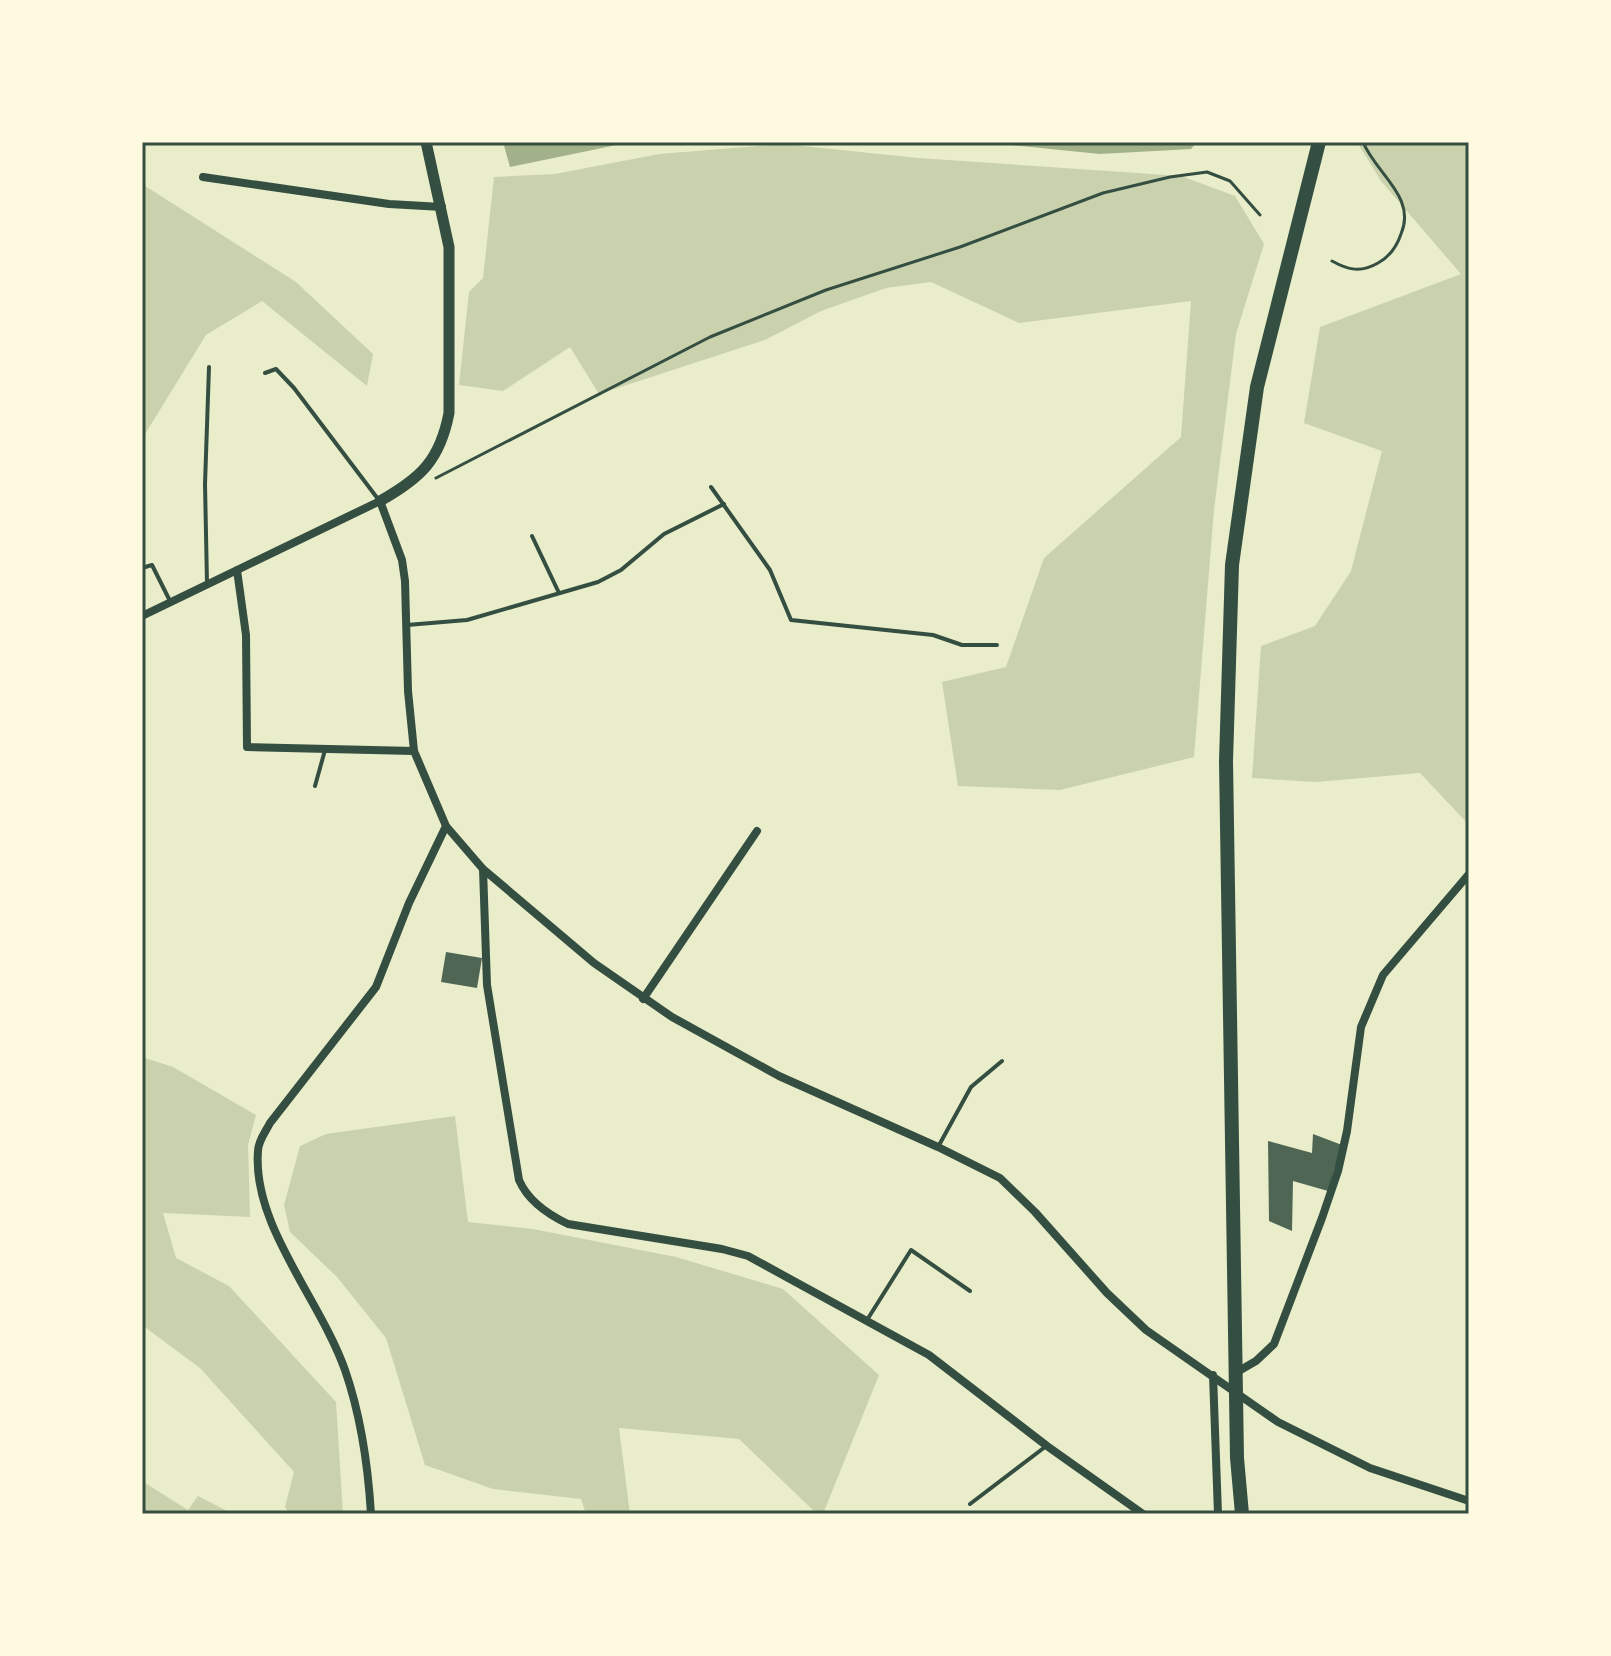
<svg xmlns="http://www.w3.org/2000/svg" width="1611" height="1656" font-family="'Nunito Sans',sans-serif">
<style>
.green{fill:#cad2ad}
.water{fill:#a3b18a}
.building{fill:#4f6655}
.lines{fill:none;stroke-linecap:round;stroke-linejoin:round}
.path{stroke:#344e41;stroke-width:3}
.service{stroke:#344e41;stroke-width:4}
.minor{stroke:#344e41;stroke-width:8}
.tertiary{stroke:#344e41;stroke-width:11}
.primary{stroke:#344e41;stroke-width:14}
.neatline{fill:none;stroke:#344e41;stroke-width:3}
</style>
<rect width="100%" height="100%" fill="#e9edc9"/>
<path class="green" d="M1357,142H1469V825L1420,773L1316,782L1252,778L1261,646L1315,626L1351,571L1382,451L1304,423L1320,327L1461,274L1381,181Z
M784,144L918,158L1181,176L1235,196L1264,244L1236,334L1214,510L1194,757L1060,790L958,786L942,682L1006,667L1044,558L1181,437L1191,301L1019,323L931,282L886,288L821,311L765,340L599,394L570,347L503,391L459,385L469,292L483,278L494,177L555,174L659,154Z
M142,184L296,282L373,354L367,386L262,301L206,335L142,439Z
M142,1057L173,1067L256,1115L248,1145L250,1217L163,1213L176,1258L229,1286L336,1402L343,1514H289L285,1507L294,1472L200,1368L142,1325Z
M455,1116L468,1222L533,1229L676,1257L783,1289L879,1375L823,1514H817L739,1439L619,1428L630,1514H586L581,1499L493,1489L425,1465L386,1338L337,1277L290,1232L284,1205L300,1146L326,1134Z
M142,1481L188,1510L198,1496L233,1514H142Z"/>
<path class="water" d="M503,142H631L510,167Z
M981,142H1197L1191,149L1100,154Z"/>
<path class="building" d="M446,952L482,958L477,988L441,982Z
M1313,1134L1342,1145L1328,1191L1293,1181L1292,1231L1269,1221L1268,1141L1312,1153Z"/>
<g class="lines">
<path class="path" d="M1332,261C1348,270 1361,273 1378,263C1389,257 1397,246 1401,234C1417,197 1376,174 1363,142
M436,478L710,337L826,290L960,247L1103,193L1170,177L1207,172L1230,181L1260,215"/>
<path class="service" d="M265,373L276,369L294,388L378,499
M711,487L770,570L791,620L933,635L962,645H997
M532,536L559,593
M142,568L152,565L171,603
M207,583L205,484L209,367
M407,625L467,620L598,582L621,570L664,534L724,504
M315,786L325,750
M938,1147L971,1087L1002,1061
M867,1320L911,1250L970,1291
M970,1504L1045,1447"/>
<path class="minor" d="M203,177L389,204L442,207
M237,570L246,635L247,747L414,751
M142,616L380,501L402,560L405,581L408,691L414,751L446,826L483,869L594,963L672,1017L779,1076L938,1147L1000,1178L1035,1212L1107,1293L1146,1330L1278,1422L1370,1468L1469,1501
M483,869L487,985L519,1180C528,1201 547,1214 568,1224L722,1249L748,1256L929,1355L1047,1446L1143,1514
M643,999L757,831
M1237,1372L1256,1361L1274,1344L1322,1218L1338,1171L1347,1131L1361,1027L1383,975L1469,874
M1213,1375L1218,1514
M371,1514C368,1465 361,1416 345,1370C320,1299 252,1225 258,1151C258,1141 266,1131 270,1123L376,987L409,903L446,826"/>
<path class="tertiary" d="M380,501C421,478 440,460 449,413V247L426,142"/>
<path class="primary" d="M1242,1514L1237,1458L1226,761L1232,565L1257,387L1319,142"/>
</g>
<rect width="1611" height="1656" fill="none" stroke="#fefae0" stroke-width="288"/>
<rect x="144" y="144" width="1323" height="1368" class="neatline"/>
</svg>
